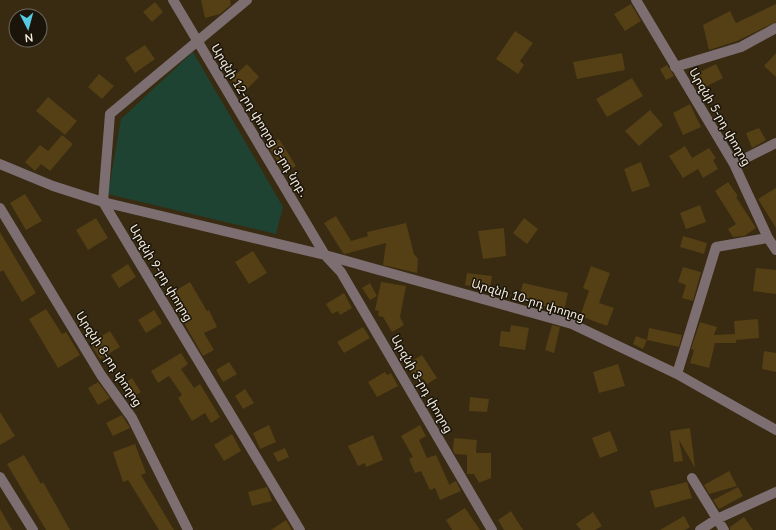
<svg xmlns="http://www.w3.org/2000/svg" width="776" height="530" font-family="Lato,'Noto Sans Armenian',sans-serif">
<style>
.green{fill:#1e4333}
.building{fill:#553f14}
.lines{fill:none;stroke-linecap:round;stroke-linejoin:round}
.minor{stroke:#7d6e71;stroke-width:10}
.labels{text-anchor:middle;stroke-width:3;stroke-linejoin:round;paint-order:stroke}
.street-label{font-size:12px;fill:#f5edde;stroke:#1a140a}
</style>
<rect width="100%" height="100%" fill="#382b12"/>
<path class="green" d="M193,52L283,207L276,234L108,194L121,119Z"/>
<path class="building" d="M201,0H230L231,5L220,14L205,18Z
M155,2L163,12L152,22L143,12Z
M631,4L641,21L625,31L614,14Z
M776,4V22L737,41L709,50L703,25L730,11L736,23Z
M515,31L533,43L520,61L524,65L518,74L496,59Z
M145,45L155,59L135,73L125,58Z
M622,53L625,70L577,79L573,62Z
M776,53V77L764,66Z
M247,64L259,77L244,92L231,79Z
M716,64L723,78L699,90L692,76Z
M667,65L674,76L666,80L660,69Z
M99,74L114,86L102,99L88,87Z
M632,78L643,96L607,117L596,99Z
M48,97L77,121L65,135L36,111Z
M690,104L701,127L683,135L673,113Z
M650,110L663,125L639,146L625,131Z
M759,128L766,140L752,148L746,133Z
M62,135L73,144L50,171L41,164L35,171L25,162L40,145L48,151Z
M279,139L296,166L284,173L268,145Z
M685,146L692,158L709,148L716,158L713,160L718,169L703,178L698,169L683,178L669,156Z
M641,162L650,186L632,192L624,169Z
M728,182L738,196L736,197L756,228L744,236L733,237L728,229L736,224L715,191Z
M776,188V228L758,199Z
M25,194L42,221L26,230L10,203Z
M700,205L706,222L686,229L680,213Z
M336,216L351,241L368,236L367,232L406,223L414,254L418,259L417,273L383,265L386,243L345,254L343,253L324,223Z
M96,218L108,238L88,250L76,230Z
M524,218L538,229L527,244L513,233Z
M504,228L506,256L483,259L478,231Z
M0,232L36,293L22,302L3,270L0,272Z
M683,236L707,243L704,254L680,247Z
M253,251L267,273L249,284L235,262Z
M128,264L136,277L119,288L111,275Z
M591,266L610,273L599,303L614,308L607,326L580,316L589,291L583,288Z
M683,267L701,272L693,301L682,298L686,285L678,282Z
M756,268L776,270V294L753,291Z
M467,273L492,276L490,289L465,285Z
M190,282L207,311L209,310L217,327L204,333L214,350L203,356L168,295Z
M381,282L406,286L400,317L404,325L392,332L383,317L378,316L379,311L375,310Z
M370,283L377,296L370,300L362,288Z
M523,283L568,293L564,311L519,300Z
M344,293L352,308L340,315L338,311L332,314L326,304Z
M46,309L62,334L66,332L80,355L58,368L29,319Z
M154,310L162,323L146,333L138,320Z
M758,319L759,338L736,340V343H715L709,368L690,363L694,350L691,349L700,322L717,327L714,335L735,334L734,321Z
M511,325L529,328L525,350L499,346L501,331L510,332Z
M552,325L560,327L554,353L545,350Z
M363,327L370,338L344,353L337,342Z
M649,328L682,335L679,347L647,340Z
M110,331L120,347L100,359L90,343Z
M636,336L647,340L643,349L633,344Z
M764,351L776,353V372L762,369Z
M181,353L188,364L181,369L194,388L200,384L220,417L211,423L205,413L192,421L178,398L182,395L169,376L158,383L151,371Z
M422,355L437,378L427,384L422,378L417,381L406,365Z
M229,362L237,374L223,382L216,370Z
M618,364L625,386L599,393L593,372Z
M385,372L387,375L391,373L398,386L377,397L368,382Z
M132,378L141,392L131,398L122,385Z
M98,382L110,398L98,405L88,388Z
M245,389L254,403L243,409L235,396Z
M470,397L489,399L487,412L469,411Z
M0,412L15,436L0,445Z
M122,415L130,428L113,436L106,423Z
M269,425L276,442L260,449L253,433Z
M420,425L426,436L419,440L427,458L436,455L450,486V484L456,481L461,491L440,500L435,488L430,490L421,471L415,473L409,459L413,457L401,436Z
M690,428L695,467V468L679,440L683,461L674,462L670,431Z
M610,431L618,451L600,458L592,438Z
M232,434L241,451L224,461L214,445Z
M373,435L383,460L366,467L365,463L358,466L348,446Z
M454,438L477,440L476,453H491V478L479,483L474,474H467V455L455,454L453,450Z
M135,444L146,473L141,475L174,530H159L128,480L123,482L113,452Z
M285,448L289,457L278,462L273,453Z
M24,455L41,484L43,482L70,530H46L7,464Z
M729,471L737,486L709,494L704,485Z
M687,482L692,498L655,508L650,491Z
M267,487L272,501L252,506L248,492Z
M738,487L743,496L719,509L713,500Z
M465,508L480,530H452L446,520Z
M0,509L12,530H0Z
M511,511L523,530H504L498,520Z
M593,512L602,526L595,530H581L576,524Z
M684,516L690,527L685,530H660Z
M744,517L753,530H730V527Z
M286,520L292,530H271Z"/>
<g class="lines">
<path class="minor" d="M173,0L325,255L341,272L492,530
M247,0L110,114L103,202L300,530
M636,0L734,164L768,238L776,250
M675,67L741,47L776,28
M0,164L53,186L103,202L325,255L572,324L677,374L776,430
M734,164L776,143
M0,208L101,375L132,418L188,530
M677,374L716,247L768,238
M0,477L33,530
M692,478L724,530
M700,530L717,519L776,492"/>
</g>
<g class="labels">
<g class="street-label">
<text transform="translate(720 117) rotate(60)" y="4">Արզնի 5-րդ փողոց</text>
<text transform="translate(260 121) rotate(59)" y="4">Արզնի 12-րդ փողոց 3-րդ նրբ․</text>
<text transform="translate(161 273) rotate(59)" y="4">Արզնի 9-րդ փողոց</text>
<text transform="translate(528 300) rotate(17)" y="4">Արզնի 10-րդ փողոց</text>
<text transform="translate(109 359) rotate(57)" y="4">Արզնի 8-րդ փողոց</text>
<text transform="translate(422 384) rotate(60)" y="4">Արզնի 3-րդ փողոց</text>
</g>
</g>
<g transform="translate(28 28) rotate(174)"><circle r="19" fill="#1a140a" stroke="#726b5f"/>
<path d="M0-3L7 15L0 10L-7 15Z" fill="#55cae0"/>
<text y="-6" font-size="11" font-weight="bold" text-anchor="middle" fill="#f5edde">N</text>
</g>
</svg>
